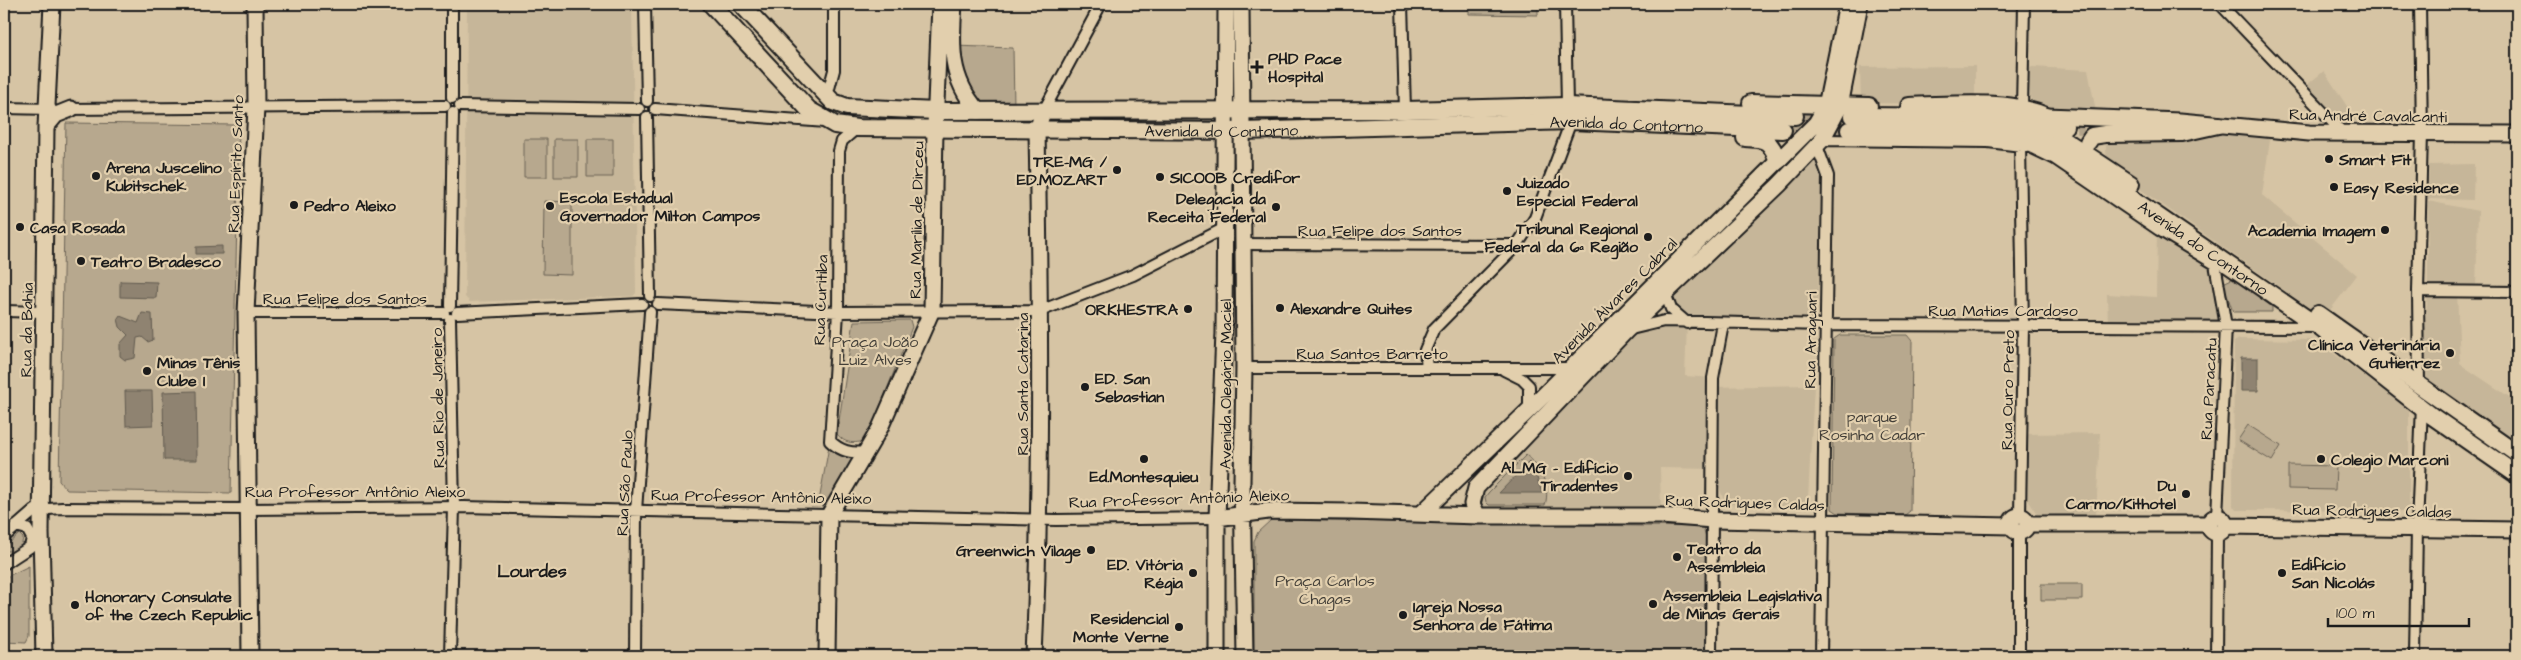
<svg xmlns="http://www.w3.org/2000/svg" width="2521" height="660" font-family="'Architects Daughter',sans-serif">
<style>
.built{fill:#c6b699}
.green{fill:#b7a88e;stroke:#6a6255}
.water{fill:#8f8371;stroke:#615a4f}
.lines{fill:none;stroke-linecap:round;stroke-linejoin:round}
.secondary-tunnel{stroke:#b1a289;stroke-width:15;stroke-dasharray:15 8;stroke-linecap:butt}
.primary-tunnel{stroke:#b1a289;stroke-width:16;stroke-dasharray:16 8;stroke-linecap:butt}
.street-casing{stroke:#1c1c1c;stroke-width:14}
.secondary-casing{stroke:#1c1c1c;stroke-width:19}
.primary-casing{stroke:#1c1c1c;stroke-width:20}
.street{stroke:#e2cfad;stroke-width:10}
.secondary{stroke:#e2cfad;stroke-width:15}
.primary{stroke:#e2cfad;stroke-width:16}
.poi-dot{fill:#1c1c1c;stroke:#e2cfad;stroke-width:2}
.labels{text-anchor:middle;stroke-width:4.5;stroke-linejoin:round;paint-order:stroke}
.poi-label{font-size:16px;font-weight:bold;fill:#1c1c1c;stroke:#e2cfad;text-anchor:start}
.street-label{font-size:16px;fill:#1c1c1c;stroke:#e2cfad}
.park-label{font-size:16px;fill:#433f38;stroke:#e2cfad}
.neighbourhood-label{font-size:18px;font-weight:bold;fill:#1c1c1c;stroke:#e2cfad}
</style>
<rect width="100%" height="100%" fill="#d6c4a4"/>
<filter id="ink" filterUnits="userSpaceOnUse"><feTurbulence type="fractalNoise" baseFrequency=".02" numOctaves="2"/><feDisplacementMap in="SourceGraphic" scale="10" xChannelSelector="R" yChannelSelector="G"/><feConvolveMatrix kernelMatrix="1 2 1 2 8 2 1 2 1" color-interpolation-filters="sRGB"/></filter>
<g filter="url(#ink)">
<path class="built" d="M467,4H632L636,293L633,296L470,302L465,297Z
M1975,66V104L1861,103L1860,67Z
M2032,67L2088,70L2097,117L2032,107L2027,70Z
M2324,71L2365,134L2343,133L2303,88Z
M2105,132L2271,133L2262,195L2357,275L2324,318L2107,166Z
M1810,153L1823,178L1817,317L1717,318L1687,323L1685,376L1713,378V387L1814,385L1808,499L1803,508L1725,504L1713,469L1660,468L1661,509L1478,516L1473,496L1626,331L1663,315L1686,322L1665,293Z
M2474,164L2473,200L2428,199L2429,165Z
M2428,201L2478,211L2476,291H2457L2460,364L2517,402V451L2421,382L2428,291Z
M2157,230L2213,265L2224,325L2108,323L2107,294L2156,297Z
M2239,339L2315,340L2407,407L2409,412V507L2405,511L2236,510L2233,506L2234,342Z
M2100,433L2096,517L2037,514L2027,498L2025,434Z"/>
<path class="green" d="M1469,4H1538V15L1469,14Z
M953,46L1013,48L1014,107H987L970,94Z
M66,123L239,125L231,493L67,490L59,481Z
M524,139H547V177H524Z
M554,139H578V177H554Z
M587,139H613V177H587Z
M544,201L572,202V275L543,274Z
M2234,278L2272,307V312H2233L2223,283Z
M910,320L912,327L866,441C854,443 846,445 837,434L854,321Z
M1840,335H1907L1912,341L1910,511L1905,515L1838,513L1832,509L1834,339Z
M2248,425L2281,446L2272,461L2238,440Z
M830,441L861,453L827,515L819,501Z
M1526,455C1540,467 1551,486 1545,505H1489L1486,502L1485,497L1489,492Z
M2288,465L2336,466L2335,490L2288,489Z
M1271,520L1703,527L1706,537L1705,656H1254V541L1258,532Z
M19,534L23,538L21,548L17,551H4V548Z
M29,566V636L26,642L4,641V578Z
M2041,584H2082V600H2041Z"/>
<path class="water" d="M222,246V254H196V247Z
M120,281L157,282L156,298L120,297Z
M142,313L152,314L153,340L148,342L142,337L137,338L135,358L125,360L120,356V344L128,335L120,327L118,319L120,316L138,323Z
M2241,358H2258V391H2241Z
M152,391L153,425L126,426L125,391Z
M196,391L197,460H164L163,392Z
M1529,462L1533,466L1542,493H1499Z"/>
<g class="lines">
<path class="secondary-tunnel" d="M2054,128L2084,126"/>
<path class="primary-tunnel" d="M1795,116H1832
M1783,130H1849"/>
<defs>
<path id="street" d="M645,4L647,101
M1402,4L1405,110
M1565,4L1567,106
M2220,4L2343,133
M827,96L834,70V4
M452,98V4
M460,106L639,109
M4,108L51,109
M2022,108L2024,4
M66,109L445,106
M655,109L826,122
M1043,112L1101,4
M647,117L650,296
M857,128L842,141L839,151L838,312L830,441C840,451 851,454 866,452
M1822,140L1988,142L2030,147L2055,159L2159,230L2215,264L2226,326L2217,516
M1817,146L1828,176L1821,656
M1242,244L1517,245
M2418,291L2517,292
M1665,293L1671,309L1687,323
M658,304L838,312L1040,311L1133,275L1225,228
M450,306L453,113
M4,311L44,312
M246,313H444
M457,313L642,304
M1631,329L1664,321L1825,325L2318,327
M1244,368H1573
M1427,368L1425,350L1434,329L1517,245L1535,218L1571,121
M1504,370L1522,379L1529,386V410
M2419,388L2418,291L2422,133L2420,4
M2020,515L2023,326L2020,145
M2019,532V656
M4,537L35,510L62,508L247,509L464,507L1056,520L1217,518
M4,564L30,547L32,538L27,529L16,526
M450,656L454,507L450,319
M635,656L636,511L650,312
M1711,656L1713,378L1723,324
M2216,656L2217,534
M2415,656L2417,527L2422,405"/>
<path id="secondary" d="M954,4C951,45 949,78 978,111
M1241,4L1244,368L1242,482L1245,656
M2046,116L2180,121L2309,133L2517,134
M46,127L56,115L71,109
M1422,513L1529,410L1816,123L1826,106L1847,4
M2011 524a8 8 0 1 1 16 0a8 8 0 1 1-16 0Z
M1478,516L1472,504L1476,488L1626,331L1779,185L1822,140L1840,106L1860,4
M2209 525a8 8 0 1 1 16 0a8 8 0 1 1-16 0Z
M1217,518L1268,511L1351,512L1478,516H1661L1713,520L2011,526
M2028,524H2209
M2226,526L2517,530
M44,656L41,532L46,127L52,4
M250,656L246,313L256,107L255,4
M827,656L829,515L880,428L932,310L935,128L940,4
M1034,656C1042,481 1040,305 1037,130L1043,112
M1217,656V518L1224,332L1226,4"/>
<g id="primary">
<path id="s1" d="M711,4L809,110L835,125L857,128L1241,131L1571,121L1783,130"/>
<path d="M741,4L833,102L847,107L936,111L1405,110L1567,106L1795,116"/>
<path d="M1751,103L1869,106"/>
<path d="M1909,106C1960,105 2020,96 2065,126"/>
<path d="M1852,116L2000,117L2029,123L2051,131L2131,184"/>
<path id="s2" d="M1849,130L2010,132L2046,143L2063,151L2319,327L2432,416L2517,475"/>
<path d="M1745,138C1767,139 1770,140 1778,161"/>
<path d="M2088,142L2092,136L2105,134L2182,133L2218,125"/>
<path d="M2318,314L2517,454"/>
</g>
</defs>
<use href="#street" class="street-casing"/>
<use href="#secondary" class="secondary-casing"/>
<use href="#primary" class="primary-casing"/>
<use href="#street" class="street"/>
<use href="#secondary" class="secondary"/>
<use href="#primary" class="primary"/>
</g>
</g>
<g class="poi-dot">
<path d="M1254.5 59.5h5v5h5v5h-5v5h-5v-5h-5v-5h5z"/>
<circle cx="2329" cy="159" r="5"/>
<circle cx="1117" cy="170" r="5"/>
<circle cx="96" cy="176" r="5"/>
<circle cx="1160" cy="177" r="5"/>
<circle cx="2334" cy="187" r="5"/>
<circle cx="1507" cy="191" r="5"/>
<circle cx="294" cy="205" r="5"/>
<circle cx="550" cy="206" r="5"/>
<circle cx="1276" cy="207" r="5"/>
<circle cx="20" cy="227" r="5"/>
<circle cx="2385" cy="230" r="5"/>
<circle cx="1648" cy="237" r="5"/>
<circle cx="81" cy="261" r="5"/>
<circle cx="1280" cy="308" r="5"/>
<circle cx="1188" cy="309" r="5"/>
<circle cx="2450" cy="353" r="5"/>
<circle cx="147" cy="371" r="5"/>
<circle cx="1085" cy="387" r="5"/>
<circle cx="1144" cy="459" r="5"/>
<circle cx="2321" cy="459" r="5"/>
<circle cx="1628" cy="476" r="5"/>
<circle cx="2186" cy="494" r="5"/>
<circle cx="1091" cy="550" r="5"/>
<circle cx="1677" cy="557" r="5"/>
<circle cx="1193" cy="573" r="5"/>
<circle cx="2282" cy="573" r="5"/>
<circle cx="1653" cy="604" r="5"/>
<circle cx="75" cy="605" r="5"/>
<circle cx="1403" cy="615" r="5"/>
<circle cx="1179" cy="627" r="5"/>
</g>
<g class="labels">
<g class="poi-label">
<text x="1268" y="64">PHD Pace<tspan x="1268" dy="18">Hospital</tspan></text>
<text x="2339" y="165">Smart Fit</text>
<text x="1107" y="167" text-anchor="end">TRE-MG /<tspan x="1107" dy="18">ED.MOZART</tspan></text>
<text x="106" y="173">Arena Juscelino<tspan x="106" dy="18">Kubitschek</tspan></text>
<text x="1170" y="183">SICOOB Credifor</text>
<text x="1517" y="188">Juizado<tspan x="1517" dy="18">Especial Federal</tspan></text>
<text x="2344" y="193">Easy Residence</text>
<text x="560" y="203">Escola Estadual<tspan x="560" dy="18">Governador Milton Campos</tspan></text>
<text x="1266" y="204" text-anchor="end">Delegacia da<tspan x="1266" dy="18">Receita Federal</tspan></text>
<text x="304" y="211">Pedro Aleixo</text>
<text x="30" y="233">Casa Rosada</text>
<text x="1638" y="234" text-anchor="end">Tribunal Regional<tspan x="1638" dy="18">Federal da 6ª Região</tspan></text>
<text x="2375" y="236" text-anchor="end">Academia Imagem</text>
<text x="91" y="267">Teatro Bradesco</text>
<text x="1290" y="314">Alexandre Quites</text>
<text x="1178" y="315" text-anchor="end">ORKHESTRA</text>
<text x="2440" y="350" text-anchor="end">Clínica Veterinária<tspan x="2440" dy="18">Gutierrez</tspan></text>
<text x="157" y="368">Minas Tênis<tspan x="157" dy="18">Clube I</tspan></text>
<text x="1095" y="384">ED. San<tspan x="1095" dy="18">Sebastian</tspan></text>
<text x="2331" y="465">Colegio Marconi</text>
<text x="1618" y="473" text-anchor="end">ALMG - Edifício<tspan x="1618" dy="18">Tiradentes</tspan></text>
<text x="1144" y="482" text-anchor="middle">Ed.Montesquieu</text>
<text x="2176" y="491" text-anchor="end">Du<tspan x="2176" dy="18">Carmo/Kithotel</tspan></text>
<text x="1687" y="554">Teatro da<tspan x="1687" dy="18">Assembleia</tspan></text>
<text x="1081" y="556" text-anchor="end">Greenwich Vilage</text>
<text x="1183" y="570" text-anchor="end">ED. Vitória<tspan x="1183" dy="18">Régia</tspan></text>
<text x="2292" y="570">Edifício<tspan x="2292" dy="18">San Nicolás</tspan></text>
<text x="1663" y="601">Assembleia Legislativa<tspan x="1663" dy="18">de Minas Gerais</tspan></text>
<text x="85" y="602">Honorary Consulate<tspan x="85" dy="18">of the Czech Republic</tspan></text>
<text x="1413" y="612">Igreja Nossa<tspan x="1413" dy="18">Senhora de Fátima</tspan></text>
<text x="1169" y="624" text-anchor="end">Residencial<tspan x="1169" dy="18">Monte Verne</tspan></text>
</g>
<g class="street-label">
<text transform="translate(2368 115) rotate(1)" y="6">Rua André Cavalcanti</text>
<text dy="6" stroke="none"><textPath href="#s1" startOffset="966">Avenida do Contorno</textPath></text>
<text dy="6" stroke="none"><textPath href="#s1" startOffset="561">Avenida do Contorno</textPath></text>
<text transform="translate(235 164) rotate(-88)" y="6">Rua Espírito Santo</text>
<text transform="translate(916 220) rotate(-89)" y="6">Rua Marília de Dirceu</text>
<text x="1380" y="236">Rua Felipe dos Santos</text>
<text dy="6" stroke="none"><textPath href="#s2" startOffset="388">Avenida do Contorno</textPath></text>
<text x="345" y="304">Rua Felipe dos Santos</text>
<text transform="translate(820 300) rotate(-88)" y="6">Rua Curitiba</text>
<text transform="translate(1614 300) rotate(-45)" y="6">Avenida Álvares Cabral</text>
<text x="2003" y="316">Rua Matias Cardoso</text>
<text transform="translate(26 330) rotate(-89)" y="6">Rua da Bahia</text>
<text transform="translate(1810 340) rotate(-89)" y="6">Rua Araguari</text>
<text x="1372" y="359">Rua Santos Barreto</text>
<text transform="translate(1022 384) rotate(-90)" y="6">Rua Santa Catarina</text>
<text transform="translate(1225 384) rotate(-90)" y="6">Avenida Olegário Maciel</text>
<text transform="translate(2208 389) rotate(-87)" y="6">Rua Paracatu</text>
<text transform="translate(2007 390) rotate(-89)" y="6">Rua Ouro Preto</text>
<text transform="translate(437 398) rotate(-91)" y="6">Rua Rio de Janeiro</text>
<text transform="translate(624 483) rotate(-87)" y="6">Rua São Paulo</text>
<text x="355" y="497">Rua Professor Antônio Aleixo</text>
<text transform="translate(761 496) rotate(1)" y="6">Rua Professor Antônio Aleixo</text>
<text transform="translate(1179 498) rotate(-2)" y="6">Rua Professor Antônio Aleixo</text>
<text transform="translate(1745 502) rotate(2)" y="6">Rua Rodrigues Caldas</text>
<text transform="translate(2372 510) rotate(1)" y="6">Rua Rodrigues Caldas</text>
</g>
<g class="park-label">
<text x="875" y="347">Praça João<tspan x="875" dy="18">Luiz Alves</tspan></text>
<text x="1872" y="422">parque<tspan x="1872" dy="18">Rosinha Cadar</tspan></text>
<text x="1325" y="586">Praça Carlos<tspan x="1325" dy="18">Chagas</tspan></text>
</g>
<g class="neighbourhood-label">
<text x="532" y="577">Lourdes</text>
</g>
</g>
<rect width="2521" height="660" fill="none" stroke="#e2cfad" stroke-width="20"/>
<rect x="10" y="10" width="2501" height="640" fill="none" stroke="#1c1c1c" stroke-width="2" filter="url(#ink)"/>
<path d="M2328 618v8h141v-8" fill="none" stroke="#1c1c1c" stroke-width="2.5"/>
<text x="2336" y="618" font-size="15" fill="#1c1c1c" stroke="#e2cfad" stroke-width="4" paint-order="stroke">100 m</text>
</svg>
